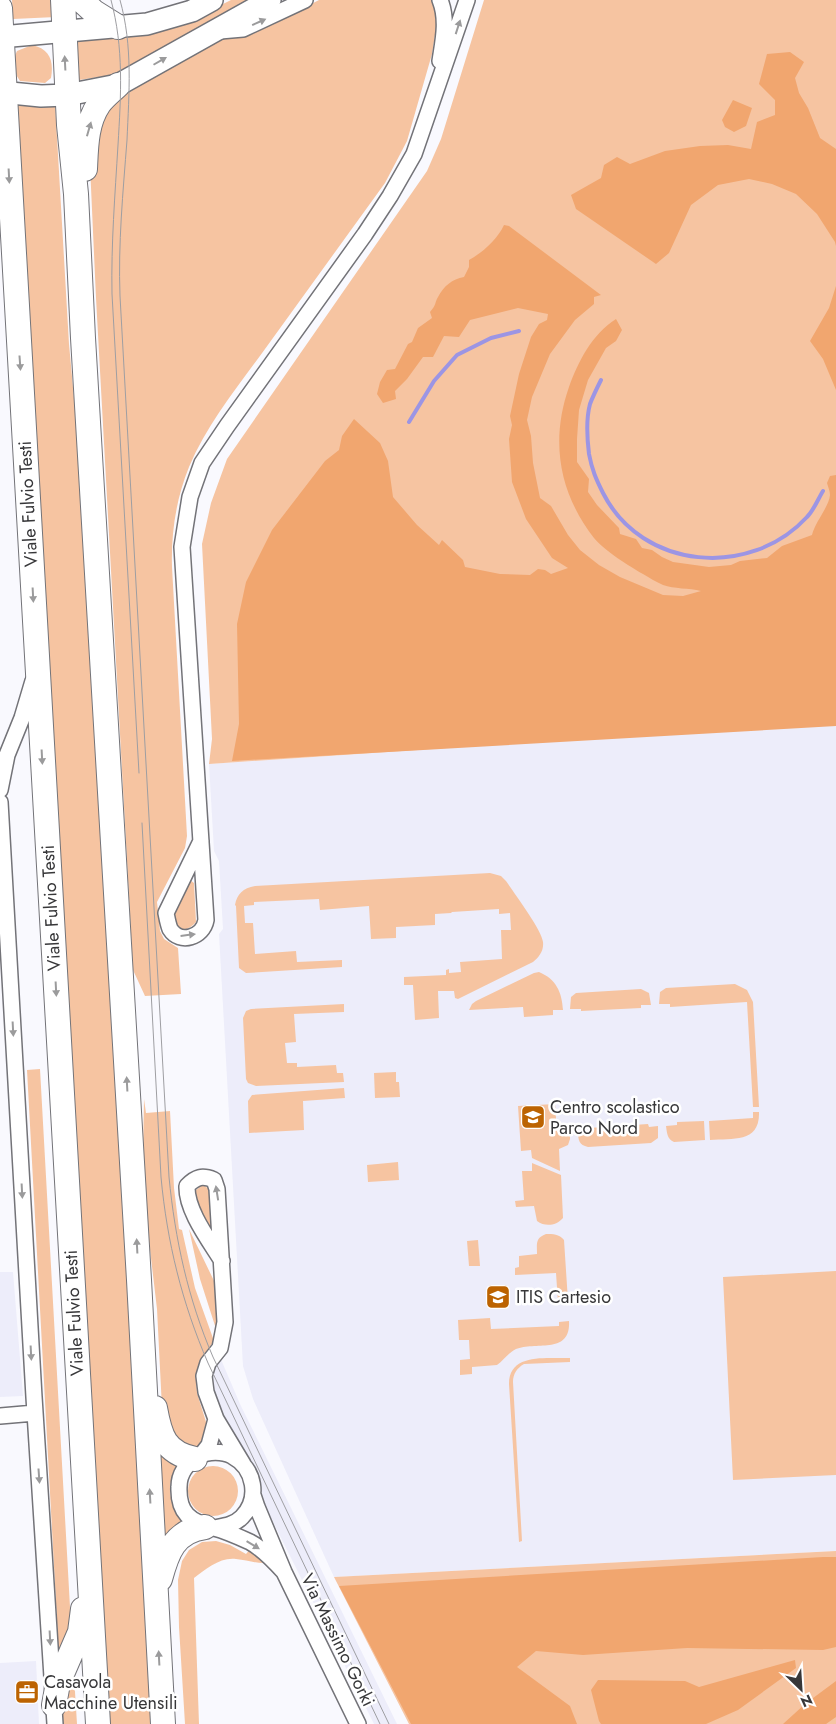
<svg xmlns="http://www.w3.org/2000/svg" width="836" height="1724" font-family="Jost,sans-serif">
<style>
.built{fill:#ededfa}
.green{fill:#f6c4a1}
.forest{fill:#f1a66f}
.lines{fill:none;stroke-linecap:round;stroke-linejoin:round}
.stream{stroke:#9c95e4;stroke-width:4}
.street-casing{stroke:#737378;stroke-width:18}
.secondary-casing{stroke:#737378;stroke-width:24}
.primary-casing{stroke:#737378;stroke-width:26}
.street{stroke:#fff;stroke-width:15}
.secondary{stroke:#fff;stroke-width:21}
.primary{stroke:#fff;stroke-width:24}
.tram{stroke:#9e9ea2;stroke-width:1}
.oneway{fill:#9b9b9c}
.labels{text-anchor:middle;stroke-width:5;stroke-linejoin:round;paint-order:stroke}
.street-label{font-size:18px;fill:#373739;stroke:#fff}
.poi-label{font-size:18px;fill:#373739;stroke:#fff;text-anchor:start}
</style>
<rect width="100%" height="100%" fill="#f9f9fe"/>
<path class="built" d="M836,722V1551L334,1577L253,1399L243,1366L219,934L223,929L219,861L214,851L209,764Z
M0,1272H13L23,1396L0,1397Z
M220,1357L240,1404L397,1724H374L259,1494L216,1402L210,1379L214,1366Z
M36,1661L39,1724H0V1663Z"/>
<path class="green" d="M12,0H55L56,17L13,19Z
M231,0H255L118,74L79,80L76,41L221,5Z
M319,0H432L435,4L437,22L432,54L407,141L385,183C345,238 305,294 265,349C238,386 207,424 189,467C176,499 171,533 172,567L187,836L185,848L157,902L160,931L164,939L178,948L181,994L145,996L133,970L96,298L89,143L105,104L218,40L239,37L275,23Z
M484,0H836V722L209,764L212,739L202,544L211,503L227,459L427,171L441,139Z
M32,45C50,49 54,61 51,78L45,83L20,81C13,71 12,61 17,51Z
M55,103L69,344L83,496L153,1724H107L16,104Z
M490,873L501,876L506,881C514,893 542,930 543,942C544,951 539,957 533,962L458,999L455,998L454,991H438L439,1018L415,1020L413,985H404V977L446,975V970L449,969V973L461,972L460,962L502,959L501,930H511L510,913L499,914V909L452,912L451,913L435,914V925L396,927V938L371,939L369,906L320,910L319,899L254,902V905L244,906L245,923H253L255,954L296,951L297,962L342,960V967L246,973L239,968L236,906L235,905C237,894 243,888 255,886Z
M190,880L194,883L196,922C185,935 172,930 174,913C175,904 186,888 190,880Z
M539,972C556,979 562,992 563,1010H553V1015L524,1017L523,1007L469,1010L472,1004L476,1001L534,973Z
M735,984L747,990L753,1002L759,1107H753L747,1002L670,1007V1004H659L660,992L666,988Z
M641,989L649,993L651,1005H641V1008L581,1011V1009H570L571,997L576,993Z
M344,1004V1012L294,1014L296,1042L285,1043L287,1063H297V1067L336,1065L337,1073H343L344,1082L256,1086L248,1083L246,1079L243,1018L246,1011L251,1009Z
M40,1069L71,1625L59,1658L27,1070Z
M396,1072V1082H399L400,1097L375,1098L374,1073Z
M344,1088L345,1098L303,1101L304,1130L249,1133L248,1101L252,1095Z
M144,1099L146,1113L170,1111L174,1188L179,1229L182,1230L195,1288L214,1341L200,1360L196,1378L197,1393L207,1425L202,1444L192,1451L163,1428L157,1309L145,1207L143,1156Z
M555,1104L557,1132H570V1139L568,1145L559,1149L560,1171L532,1158L531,1150L521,1151L518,1106Z
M753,1112H759C760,1143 733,1138 710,1140L709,1121L753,1118Z
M704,1121L705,1140L674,1142C667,1139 667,1133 666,1126L677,1125V1122Z
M648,1124L649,1127L658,1126V1138L651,1143L588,1147C579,1145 578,1140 578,1131H588L589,1128Z
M398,1162L399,1180L368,1182L367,1165Z
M532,1163L561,1175L563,1218C556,1226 545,1227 537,1221L534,1206L516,1207L515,1201L524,1200L522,1171H532Z
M201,1186H205L210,1190L212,1229L210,1230L194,1197L195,1191Z
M189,1229L215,1283L218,1323L217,1332L200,1279Z
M546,1234C553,1234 559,1234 564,1240L568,1301L558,1302L556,1273L515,1275V1268L519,1267V1256L537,1254C537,1244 535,1238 546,1234Z
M478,1240L480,1266H469L467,1241Z
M836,1271V1475L733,1480L723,1277Z
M490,1318L491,1329L559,1326V1322L569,1321C571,1355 535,1341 516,1349C508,1353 504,1360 497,1365L472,1367V1374L460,1375V1360L470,1359L469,1340H459L458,1320Z
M570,1358V1362L524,1364C517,1368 513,1374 513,1382L522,1541L519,1542L509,1384C509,1352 548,1359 570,1358Z
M158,1449L179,1461C166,1483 166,1507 188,1523L164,1541Z
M188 1491a25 25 0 1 1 50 0a25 25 0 1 1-50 0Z
M216,1541L230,1545L246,1554L251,1548L267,1559L264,1563C254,1563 246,1560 236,1559C220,1557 206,1569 194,1578L199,1724H185L179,1627L178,1580L182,1561L189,1550L202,1542Z
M836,1551V1724H409L334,1577Z
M73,1660L77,1724H63L62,1697Z"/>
<path class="forest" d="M790,52L804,62L795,78L799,93L808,108L820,138L836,149V246L835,242L817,214L796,194L772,184L749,179L718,185L691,205L669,253L656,264L576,209L571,195L601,178L604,165L617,157L630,164L665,151L700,146L728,145L751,149L757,122L775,115V100L759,84L767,54Z
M733,100L752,108L746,126L734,132L725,127L722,120Z
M504,225L509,226L601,295L594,297V304L575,320L550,354L532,397L527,420L531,436L533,463L540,498L551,506L568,535L580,550L599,565L620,577L663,595L683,596L701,591C689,588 674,589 663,585C656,582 650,578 643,574C629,566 605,551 594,538C559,493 550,441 569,387C578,362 592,334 616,319L622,330L616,341L606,348L588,380L579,410L577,439V462L589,479L588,492L597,505L619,528L620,534L636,539L642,548L652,550L662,557L673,562L709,567L731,565L740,561L767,558L782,546L812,535C815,522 829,507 830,495C830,491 828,487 827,483L830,476L836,475V726L232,761L239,724L237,624L246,582L272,530L325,461L339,450L342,436L354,419L380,443L388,461L393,497L417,525L439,545L442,540L463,560L465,567L500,574L530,575L538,569L545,570L551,574L568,568L552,558L526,519L512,482L509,439L512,425L510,416L519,374L531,337L539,324L547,320L548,314L518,308L470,320L459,337L444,336L433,357H423L407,379L395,391L396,399L383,403L377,394L380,382L387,370L395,369L408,344L412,342L418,328L432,318L430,312C437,304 434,304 438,297C444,286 452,279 464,277L469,267V260C483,252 497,240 504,225Z
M836,286V390L823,359L810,341L829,308Z
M823,1557H836V1647L823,1650L687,1648L583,1655L536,1651L517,1667L570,1706L577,1724H411L339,1586Z
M795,1660L796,1668L738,1710L706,1724H601L599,1721L591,1690L598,1680L685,1681L699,1687Z
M836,1681V1717L826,1724H783L805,1704Z"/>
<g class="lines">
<path class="stream" d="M601,380C597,388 593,396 590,404C586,419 587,438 589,454C592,470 596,479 603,493C642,570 750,579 807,517C814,510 818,499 823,491
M409,422L434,381L457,355L491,338L519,331"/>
<defs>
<path id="street" d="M220,31L243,29L305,0
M440,61C443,41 448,20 440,0
M0,790L7,755L22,718L33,681
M0,802L34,1397L55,1724
M201,841L166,913C167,918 168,924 170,929C180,945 203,937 206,920L182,547L190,497L202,463L227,426L365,234L390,196L414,154L467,0
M222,1261C209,1240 186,1210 187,1186C196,1177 202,1175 214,1180L217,1189L225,1322L220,1348L208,1363L204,1376L206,1392L216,1419L243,1464
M0,1416L35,1413
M202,1454L209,1445L216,1419
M253,1495L257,1507L284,1572L358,1724
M214,1528C224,1526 234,1525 242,1517C260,1499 255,1468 232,1456C223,1451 208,1451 199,1456C187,1463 179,1473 179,1487C178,1513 190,1522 214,1528C226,1531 239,1537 250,1542C263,1549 274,1561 284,1572"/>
<path id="secondary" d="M0,37L147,24L192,11L212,0
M0,92L41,96L67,95L118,85L270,0"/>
<path id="primary" d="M63,0L69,125L76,194L83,338L139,1280L163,1724
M81,0L94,12L118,27
M0,8L98,1724
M85,169C86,147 86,123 99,104C104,97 112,91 118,85
M155,1408C160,1436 165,1453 195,1459
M160,1579C167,1553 174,1531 205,1527
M54,1705L58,1683L80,1632L83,1609"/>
</defs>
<use href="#street" class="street-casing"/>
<use href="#secondary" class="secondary-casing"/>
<use href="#primary" class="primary-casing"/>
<use href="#street" class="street"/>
<use href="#secondary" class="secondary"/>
<use href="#primary" class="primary"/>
<path class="tram" d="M111,0C124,48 121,95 118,145C115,195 111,244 112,294L139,773
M120,0C133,46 129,93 127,140C123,192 118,244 120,296L169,1177C175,1239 188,1299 213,1357L389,1724
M142,823L161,1177C167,1242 182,1303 208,1363L380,1724"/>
</g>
<defs><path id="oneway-solid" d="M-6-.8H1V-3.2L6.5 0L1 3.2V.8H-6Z" transform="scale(1.25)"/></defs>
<g class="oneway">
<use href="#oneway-solid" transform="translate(259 22) rotate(-24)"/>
<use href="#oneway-solid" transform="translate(458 27) rotate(-72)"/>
<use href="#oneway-solid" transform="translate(160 61) rotate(-30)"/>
<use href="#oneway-solid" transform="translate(65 63) rotate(-93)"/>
<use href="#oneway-solid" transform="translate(89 129) rotate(-74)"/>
<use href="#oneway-solid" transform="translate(9 176) rotate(87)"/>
<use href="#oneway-solid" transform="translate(20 363) rotate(86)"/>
<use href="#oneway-solid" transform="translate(33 595) rotate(87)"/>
<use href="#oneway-solid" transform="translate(42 757) rotate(87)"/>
<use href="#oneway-solid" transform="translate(188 935) rotate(-7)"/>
<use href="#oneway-solid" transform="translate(56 989) rotate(87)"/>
<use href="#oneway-solid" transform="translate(13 1029) rotate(87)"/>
<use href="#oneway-solid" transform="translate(127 1084) rotate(-93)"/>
<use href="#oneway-solid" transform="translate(22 1191) rotate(87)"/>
<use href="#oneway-solid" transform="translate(217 1193) rotate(-99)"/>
<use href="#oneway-solid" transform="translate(137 1246) rotate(-93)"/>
<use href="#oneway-solid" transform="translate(31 1353) rotate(87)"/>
<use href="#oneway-solid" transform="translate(39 1476) rotate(86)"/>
<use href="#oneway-solid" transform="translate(150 1496) rotate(-93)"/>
<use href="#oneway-solid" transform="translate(253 1545) rotate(31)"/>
<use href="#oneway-solid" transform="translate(50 1638) rotate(87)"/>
<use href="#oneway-solid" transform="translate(159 1658) rotate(-93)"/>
</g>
<defs>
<symbol id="school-square" viewBox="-11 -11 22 22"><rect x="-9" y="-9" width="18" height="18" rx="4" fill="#bc6301" stroke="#fff"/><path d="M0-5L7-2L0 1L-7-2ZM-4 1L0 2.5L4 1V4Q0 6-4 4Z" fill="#fff"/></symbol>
<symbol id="office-square" viewBox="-11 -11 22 22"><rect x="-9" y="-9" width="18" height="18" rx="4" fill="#bc6301" stroke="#fff"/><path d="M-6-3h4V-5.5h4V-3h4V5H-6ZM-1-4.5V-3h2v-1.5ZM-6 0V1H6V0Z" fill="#fff"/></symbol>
</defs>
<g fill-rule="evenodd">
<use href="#school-square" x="519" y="1103" width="28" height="28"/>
<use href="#school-square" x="484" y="1283" width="28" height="28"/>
<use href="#office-square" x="13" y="1678" width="28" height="28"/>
</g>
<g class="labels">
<g class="street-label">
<text transform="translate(28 504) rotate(-93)" y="6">Viale Fulvio Testi</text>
<text transform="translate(51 908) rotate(-93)" y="6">Viale Fulvio Testi</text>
<text transform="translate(74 1313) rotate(-93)" y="6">Viale Fulvio Testi</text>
<text transform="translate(338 1640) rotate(64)" y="6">Via Massimo Gorki</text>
</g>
<g class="poi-label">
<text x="550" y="1113">Centro scolastico<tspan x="550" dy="21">Parco Nord</tspan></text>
<text x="516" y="1303">ITIS Cartesio</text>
<text x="44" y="1688">Casavola<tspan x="44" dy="21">Macchine Utensili</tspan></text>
</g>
</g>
<g transform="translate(801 1689) rotate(155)" stroke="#ffffff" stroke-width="4" paint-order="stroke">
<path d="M0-4L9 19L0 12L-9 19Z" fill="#373739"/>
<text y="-8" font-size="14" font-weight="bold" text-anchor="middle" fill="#373739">N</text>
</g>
</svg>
